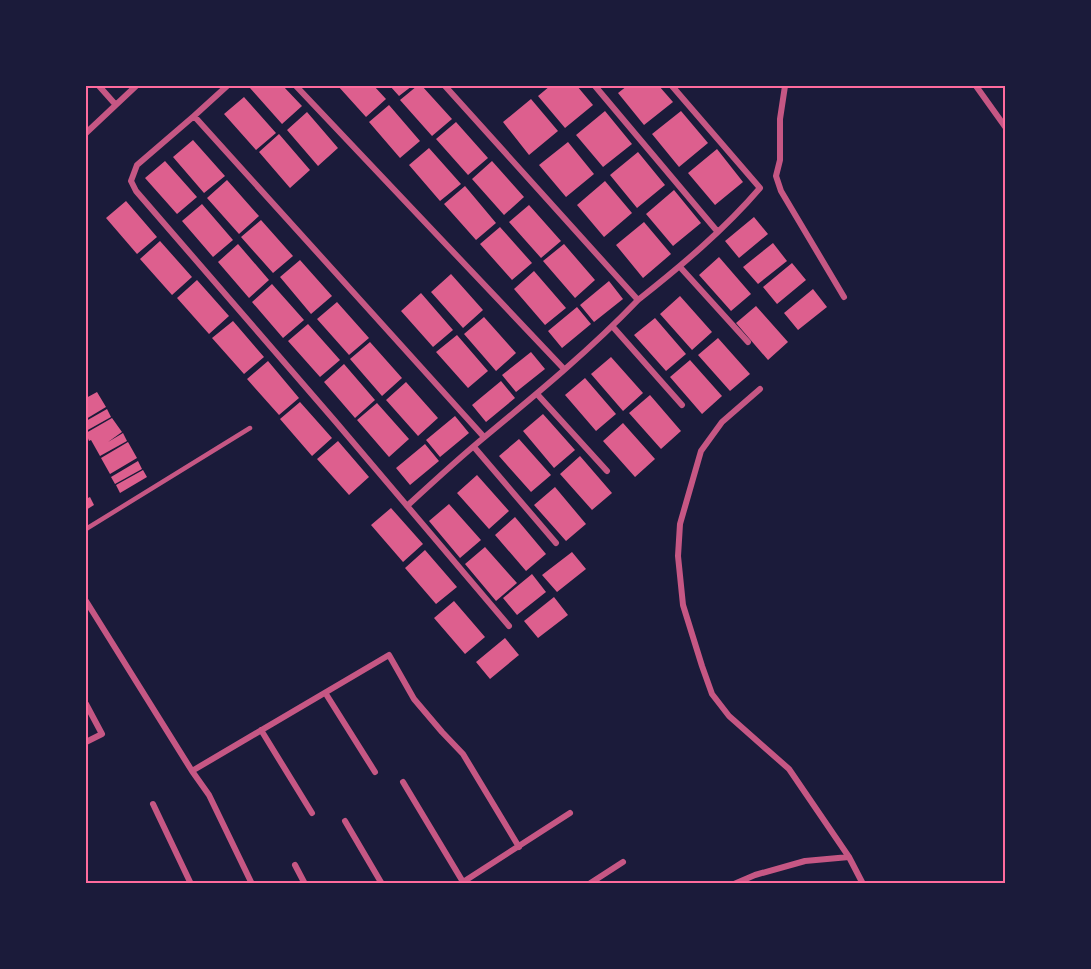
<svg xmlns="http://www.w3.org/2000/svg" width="1091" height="969" font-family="'Fira Sans Condensed',sans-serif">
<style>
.building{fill:#dd5f8e}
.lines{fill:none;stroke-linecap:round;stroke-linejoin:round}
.service{stroke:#c65784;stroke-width:4.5}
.minor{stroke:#c65784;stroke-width:6}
.neatline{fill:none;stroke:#ff6b9d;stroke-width:2}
</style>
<rect width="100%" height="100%" fill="#1b1b3a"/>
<path class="building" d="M252,86H283L302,106L282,124L250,88Z
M338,86H374L386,99L366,117Z
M390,86H412L399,96Z
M417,86H422L452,119L432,136L400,100Z
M550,86H577L593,105L565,128L538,96Z
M627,86H659L673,102L644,125L618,93Z
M244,97L276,133L256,150L224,114Z
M531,99L558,131L529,155L503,122Z
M389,105L420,141L400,158L369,122Z
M605,111L632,144L603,167L576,135Z
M681,111L708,143L679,167L652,134Z
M307,112L338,148L318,166L287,130Z
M456,122L488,158L468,175L436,139Z
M279,134L310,170L290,188L259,152Z
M193,140L225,176L204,193L173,157Z
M568,142L594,174L566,197L539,165Z
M429,148L461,184L440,201L409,165Z
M717,149L743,182L715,205L688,173Z
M638,152L665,185L637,208L610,175Z
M165,161L197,197L177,214L145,178Z
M492,161L524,197L504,215L472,179Z
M227,180L259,216L239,234L207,198Z
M605,181L632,213L604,237L577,205Z
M465,186L496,223L476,240L444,204Z
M674,190L701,223L673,246L646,214Z
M126,201L157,237L137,254L106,218Z
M202,204L233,240L213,257L182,221Z
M529,205L561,241L541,258L509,222Z
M754,217L768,234L739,258L725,241Z
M261,220L293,256L273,273L241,237Z
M644,222L671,254L643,278L616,245Z
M500,227L532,263L512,280L480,244Z
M160,241L192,277L172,295L140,259Z
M773,243L787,261L758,284L743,267Z
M238,244L269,280L249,298L218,262Z
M564,244L595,280L575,298L543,261Z
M719,257L751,294L731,311L699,275Z
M300,260L332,296L311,314L280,277Z
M792,263L806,280L777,304L763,287Z
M534,271L566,308L545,325L514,289Z
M451,274L483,310L463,328L431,292Z
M197,280L229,316L209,334L177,298Z
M609,281L623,299L594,322L580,305Z
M272,284L304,320L283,338L252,302Z
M813,289L827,307L798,330L784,313Z
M421,293L453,330L433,347L401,311Z
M680,296L712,332L692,350L660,314Z
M337,302L369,338L349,355L317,319Z
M756,306L788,342L768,360L736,323Z
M577,307L591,324L562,348L548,331Z
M484,317L516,353L496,371L464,334Z
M655,318L686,354L666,371L634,335Z
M233,321L264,357L244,374L212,338Z
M308,324L340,360L320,377L288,341Z
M457,335L488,371L468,388L436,352Z
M718,338L750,374L730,391L698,355Z
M370,342L402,378L382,396L350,359Z
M531,352L545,369L516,392L502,375Z
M611,357L643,393L623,411L591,374Z
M690,360L722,396L702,414L670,377Z
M268,361L299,398L279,415L247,379Z
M344,364L375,400L355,418L324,382Z
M585,378L616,414L596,431L565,395Z
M501,381L515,398L486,422L472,405Z
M406,382L438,418L418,436L386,400Z
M97,392L106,407L86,419V398Z
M650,395L681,431L661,449L629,413Z
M300,402L332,438L312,456L280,419Z
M377,403L409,439L389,457L357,420Z
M107,409L111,417L86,431V421Z
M543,414L575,450L554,468L523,431Z
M455,416L469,433L440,457L426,440Z
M112,418L122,432L108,442L123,433L127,441L100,456L91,440L89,441L86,433Z
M623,423L655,459L635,477L603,441Z
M519,439L551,475L531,492L499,456Z
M338,441L369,477L349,495L317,459Z
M128,442L137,458L110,474L101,458Z
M425,444L439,461L410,485L396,468Z
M580,456L612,493L592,510L560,474Z
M138,461L142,469L115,484L111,477Z
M143,470L147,477L120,493L116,485Z
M477,475L509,511L489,529L457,493Z
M555,487L586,524L566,541L534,505Z
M90,497L94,505L86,510V499Z
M449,504L481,540L460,558L429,521Z
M391,508L423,544L403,562L371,525Z
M515,517L546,554L526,571L495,535Z
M485,547L517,583L496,601L465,564Z
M425,550L457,587L436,604L405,568Z
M572,552L586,569L557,592L542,575Z
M532,574L546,592L517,615L503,598Z
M554,597L568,615L538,638L524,621Z
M454,601L485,637L465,654L434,618Z
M505,638L519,655L490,679L476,662Z"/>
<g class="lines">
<path class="service" d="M86,529L250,428"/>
<path class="minor" d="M99,86L115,104
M227,86L194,116L137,165L131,181L136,191L335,421L509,626
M296,86L564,369
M445,86L638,300C681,266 724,230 760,188L672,86
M595,86L717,231
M785,86L780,119V160L776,176L781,191L844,297
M976,86L1006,128
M194,116L484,437
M86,133L136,86
M680,267L748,342
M613,327L682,405
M760,389L722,422L701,451L680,524L678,556L683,605L702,666L712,694L729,716L789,769L849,857L863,884
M537,394L607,471
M474,447L556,543
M407,506C433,482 459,458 487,435C539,392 591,349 638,300
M86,601L192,771L209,795L252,884
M326,694L375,772
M86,704L102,734L86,742
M261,730L312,813
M192,771L389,655L414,699L442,732L463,754L519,847
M403,782L463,882
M153,804L191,884
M345,821L382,884
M295,865L305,884
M460,884L570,813
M589,884L623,862
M734,884L755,875L805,861L849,857"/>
</g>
<rect width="1091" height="969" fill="none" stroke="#1b1b3a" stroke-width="174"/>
<rect x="87" y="87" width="917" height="795" class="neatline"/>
</svg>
